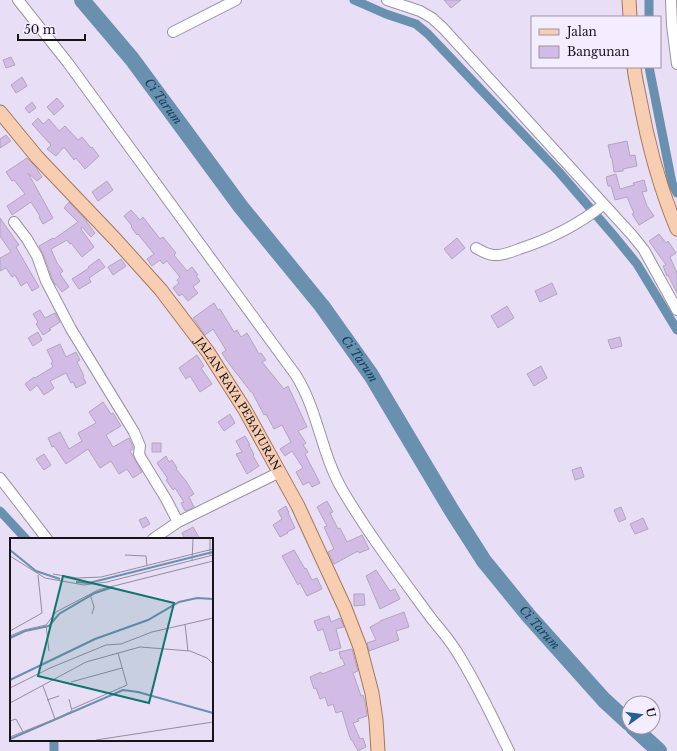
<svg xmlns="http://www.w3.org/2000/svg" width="677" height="751" font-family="'Libre Baskerville',serif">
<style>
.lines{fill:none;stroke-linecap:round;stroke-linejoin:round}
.canal{stroke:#6990ae;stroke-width:9}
.river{stroke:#6990ae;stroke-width:16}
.building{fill:#d2bbe5;stroke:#b2a6bb}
.minor-casing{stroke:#9b91a6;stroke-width:12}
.major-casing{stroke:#a5775c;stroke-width:15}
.minor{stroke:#fff;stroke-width:10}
.major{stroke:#f7ceb2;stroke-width:13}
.labels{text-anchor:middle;stroke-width:3;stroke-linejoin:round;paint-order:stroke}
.street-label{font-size:11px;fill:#17131b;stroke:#f4ecff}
.water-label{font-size:12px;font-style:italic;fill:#0e3f5e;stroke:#f4ecff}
.inset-river{fill:none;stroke:#6990ae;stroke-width:2}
.inset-road{fill:none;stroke:#948d9e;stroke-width:1}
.view{fill:#0f766e;fill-opacity:0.15;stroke:#0f766e;stroke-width:2}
.inset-edge{fill:none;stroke:#17131b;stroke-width:2}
</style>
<rect width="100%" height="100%" fill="#e8def5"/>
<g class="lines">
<path class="canal" d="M354,0L386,14L416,24L428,34L559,172L615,237L637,264L677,330
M649,17V0
M649,67L672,183L677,193
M0,511L26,539
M54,751V740"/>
<g class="river">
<path id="s1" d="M82,0L132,59L241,207L322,306L371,375L452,511L484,561L528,615L604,700L629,723"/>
<path d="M633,727L659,751"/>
</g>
</g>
<path class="building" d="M444,0H461L451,8Z
M11,57L15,65L6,68L3,60Z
M22,77L27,86L16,93L11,85Z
M57,98L64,106L54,115L47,107Z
M32,102L36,108L29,113L25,108Z
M38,118L43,124L49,119L59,131L65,126L78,140L82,137L91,148L92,147L99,156L85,169L76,158L74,160L64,147L56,156L47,149L51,145L32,124Z
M6,135L11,141L0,148V139Z
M627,141L630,156L635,155L637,166L623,169V171L614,172L612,158H611L608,145Z
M27,158L35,166L42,177L37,181L28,173L53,218L43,224L39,217L40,216L31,202L12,215L7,206L25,194L14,180L12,181L6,172Z
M616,174L620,189L634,185L633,183L644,180L647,191L642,192L647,206L654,216L639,225L632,214L634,213L627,197L615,200L611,186H608L606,177Z
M107,181L113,190L98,201L92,192Z
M69,202L87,221H86L95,233L91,237L82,227L81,229L94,247L82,257L71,243L70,244L67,240L51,249L57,263L63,271L60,274L69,287L62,292L56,284L55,285L52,278L43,254L39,246L53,238L54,239L78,222L64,208Z
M131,210L140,220L143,217L160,239L163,237L176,253L174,255L187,271L192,267L198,275L196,276L200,281L193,287L198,293L188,301L182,294L179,296L173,288L179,283L177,280L180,277L167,261L163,264L160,260L152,266L147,259L154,254L138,234L137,235L131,227L132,226L124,216Z
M0,218L19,245L16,247L39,287L32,291L27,282L21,286L15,275L12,277L6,268L0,271V258L11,252L0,236Z
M659,234L666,243L668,241L676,253L670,257L677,273V293L668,275L667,276L663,266L666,265L649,241Z
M457,238L465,248L452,259L444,249Z
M99,259L105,267L89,278L91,282L79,289L72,279L89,268L88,267Z
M121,259L126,266L113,275L108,267Z
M552,283L557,294L540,302L535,291Z
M214,303L218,310L220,309L234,332L237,330L241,337L247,333L259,354L261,353L266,360L262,362L284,389L288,386L307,427L298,431L306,443L303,445L308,452L305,454L320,483L312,487L309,482L303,485L296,472L303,468L292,451L285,456L280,449L291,442L282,425L274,429L266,414L264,415L252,392H251L227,361L222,353L226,350L213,329L205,335L193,318Z
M507,306L514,318L498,328L491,316Z
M40,310L45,318L55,313L60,322L49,329L51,330L43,335L36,324L38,322L33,314Z
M38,332L42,340L33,346L28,338Z
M620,337L622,346L611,349L608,340Z
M60,344L66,357L76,352L80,360L77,362L84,376L83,377L86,383L76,388L73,382L71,383L66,373L50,381L54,388L44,395L37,385L30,391L25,384L34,377L35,378L53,367L51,363L53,362L47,350Z
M197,355L204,366L201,368L212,384L200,392L190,376L186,379L179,368Z
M541,366L547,378L534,386L527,374Z
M103,402L111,414L113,413L121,426L106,435L113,447L129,438L133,447V449L130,451L142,472L133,478L127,469L119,474L111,461L100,468L88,449L66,464L54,446L52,447L48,438L60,432L69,449L82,441L78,433L96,423L89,412Z
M230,414L235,423L224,431L218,422Z
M245,436L250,445H249L254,455L253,456L259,466L247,474L236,454L242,452L236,441Z
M152,443H161V452H152Z
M44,454L51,465L44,470L36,459Z
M166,456L169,462L172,460L177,468L176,469L186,481L194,494L189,497L194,507L185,511L181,503L184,502L175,488L173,490L166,480L168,479L157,463Z
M581,467L584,477L575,480L572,470Z
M327,501L333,512L330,513L338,529L340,528L347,542L362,535L369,549L359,553L358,551L334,564L328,552L334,549L324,527L327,526L317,507Z
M286,506L289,513H288L295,528L287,532L288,533L280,537L273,525L282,519L278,511Z
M621,507L626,519L619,522L614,510Z
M146,517L150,524L143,528L139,520Z
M643,518L648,529L635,534L630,524Z
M193,527L200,539H185L182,533Z
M294,550L305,569L306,568L312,580L317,578L322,589L307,596L300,583L298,585L282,556Z
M376,570L390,591L395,589L400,599L380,609L366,576Z
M354,594H364L365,605L354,606Z
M404,612L409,627L396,631L399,640L369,651L367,643L376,640L370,627L380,622V621Z
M329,616L331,622L340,618L344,627L336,629L341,648L330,651L323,629L318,631L314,621Z
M352,649L358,671L353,673L361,696L363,695L365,702L367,716L358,719L359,721L353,723L360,739L363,738L366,747L358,751L352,740H351L349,735L342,711L336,713L333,704L328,706L325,697L320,699L316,688L314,689L310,677L321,672L322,674L345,665L342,658L341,659L339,652Z"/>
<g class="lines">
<defs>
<path id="minor" d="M18,0L68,63L295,374C318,409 321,454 343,491C369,535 401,577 431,618C439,628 448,638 455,649C476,681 492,717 509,751
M387,0L420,11L432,18L443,28L632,235L644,250L677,310
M671,0L672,25L677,64
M173,32L236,0
M14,222L27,239L37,256L46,281L71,329L134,432L140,446L139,454L141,458L166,499L178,522
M476,248C481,251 486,254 493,255C502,256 511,252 519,249C550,239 578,225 603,205
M0,478L47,539
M153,539L178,522L280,472"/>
<g id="major">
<path d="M629,0L630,17"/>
<path d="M634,67C635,78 638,89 640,100C648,144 660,188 677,229"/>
<path id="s2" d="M0,112L37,157L116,240L161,290L208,352L245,410L298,506L345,608L360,647L372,693L376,720L378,751"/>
</g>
</defs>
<use href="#minor" class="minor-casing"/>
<use href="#major" class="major-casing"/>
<use href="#minor" class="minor"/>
<use href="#major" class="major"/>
</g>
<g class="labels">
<g class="street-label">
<text dy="4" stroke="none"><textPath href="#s2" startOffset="378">JALAN RAYA PEBAYURAN</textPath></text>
</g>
<g class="water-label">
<text dy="4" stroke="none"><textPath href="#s1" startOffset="130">Ci Tarum</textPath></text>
<text dy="4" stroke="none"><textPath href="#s1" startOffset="454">Ci Tarum</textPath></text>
<text dy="4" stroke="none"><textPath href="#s1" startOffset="778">Ci Tarum</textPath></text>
</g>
</g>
<g transform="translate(10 538)">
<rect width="203" height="203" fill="#e8def5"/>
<path class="inset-river" d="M0,12L26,33L50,41M66,44L79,45L203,14M0,100L15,93L39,88L49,76L85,55L103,49M0,142L85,101L138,82L169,64L187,60L203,61M0,201L113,152L128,154L203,175"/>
<path class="inset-road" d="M115,17L136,18L137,28M200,17V1M0,18L35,40L74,47L97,44L203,17M182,23L183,1M43,36L67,40L91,39L203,11M80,56L84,69L82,76M175,86L178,113M36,87L39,113M0,93L32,75L28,37M0,98L14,92L36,87L46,74L88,52L203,23M61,144L112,130M33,148L45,181L62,173L59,161M0,150L40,130L96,107L111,106L142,94L203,80M37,162L49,158M0,165L76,124L130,109L180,113L197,120L203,126M62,171L117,147L108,115M0,183L6,181L13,194M0,199L45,181M86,202L203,184"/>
<path class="view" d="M53,38L164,65L139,165L28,138Z"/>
<rect width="203" height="203" class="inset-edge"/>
</g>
<rect x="531" y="16" width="130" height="52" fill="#f4ecff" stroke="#9c95a4"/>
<rect x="539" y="29" width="20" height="6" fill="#f7ceb2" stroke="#9c95a4"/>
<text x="567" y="36" font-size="12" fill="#17131b">Jalan</text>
<rect x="539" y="46" width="20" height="12" fill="#d2bbe5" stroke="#9c95a4"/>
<text x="567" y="56" font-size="12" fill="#17131b">Bangunan</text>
<g transform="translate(641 715) rotate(76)"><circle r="19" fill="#f4ecff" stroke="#9c95a4"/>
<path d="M0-3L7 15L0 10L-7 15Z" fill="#255f97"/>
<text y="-6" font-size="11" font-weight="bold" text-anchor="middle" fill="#17131b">U</text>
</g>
<path d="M18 34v6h67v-6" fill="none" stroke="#17131b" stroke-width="2"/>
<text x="24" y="34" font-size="12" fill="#17131b" stroke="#f4ecff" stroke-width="3" paint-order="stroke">50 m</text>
</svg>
